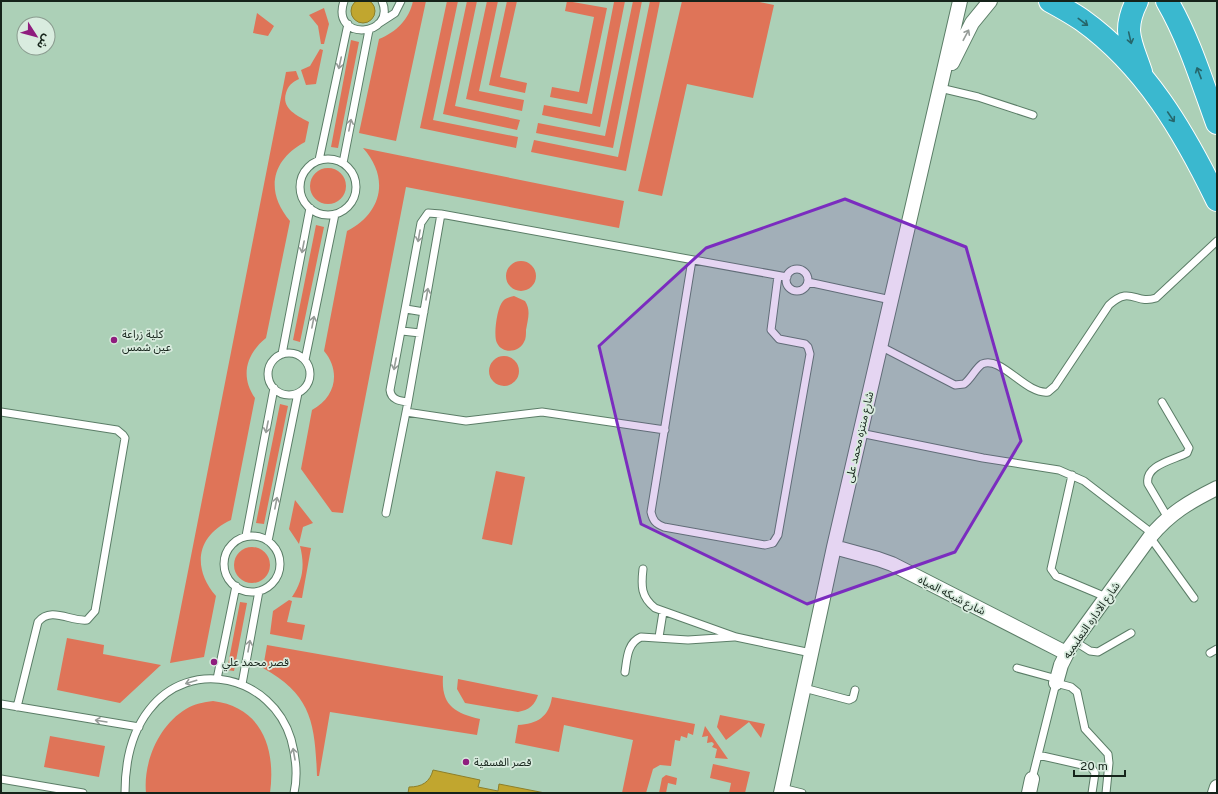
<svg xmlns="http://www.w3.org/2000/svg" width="1218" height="794" font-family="Overpass,'Noto Sans Arabic',sans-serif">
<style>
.green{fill:#df7458}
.water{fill:#c1a62f;stroke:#8d7f29}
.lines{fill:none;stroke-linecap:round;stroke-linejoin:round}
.service-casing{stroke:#5b7d67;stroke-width:9}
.minor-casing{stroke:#5b7d67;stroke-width:16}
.trunk-casing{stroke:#fff;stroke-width:24}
.service{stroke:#fff;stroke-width:7}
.minor{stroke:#fff;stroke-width:14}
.trunk{stroke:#3ab8cf;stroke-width:22}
.oneway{stroke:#26666b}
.oneway2{stroke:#969c98}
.marked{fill:#7b2cbf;fill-opacity:0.2;stroke:#7b2cbf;stroke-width:3;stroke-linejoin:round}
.poi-dot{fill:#8f1d7e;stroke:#d9ecdf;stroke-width:1.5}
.labels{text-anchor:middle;stroke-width:3.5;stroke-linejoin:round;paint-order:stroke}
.poi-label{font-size:11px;fill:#15231a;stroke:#d9ecdf;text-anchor:start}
.street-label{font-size:11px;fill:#15231a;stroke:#d9ecdf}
</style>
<rect width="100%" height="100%" fill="#acd0b7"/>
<path class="green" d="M413,1H426L396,141L359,133L379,39C396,32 409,20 413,1Z
M447,1H458L433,120L518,137L516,148L420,128Z
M467,1H477L455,106L520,120L517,130L443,114Z
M487,1H498L479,91L524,100L522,111L466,99Z
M507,1H517L500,77L527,83L525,93L489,85Z
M567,1L607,8L587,104L550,97L552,87L579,92L594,17L565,11Z
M611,1H625L600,127L542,115L544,105L592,114L614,2Z
M633,1H642L613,148L536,133L538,123L605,136Z
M650,1H660L626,171L531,152L534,140L618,157Z
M682,1H755L774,5L753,98L687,84L662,196L638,191Z
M324,8L329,24L324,44H321L318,26L309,15Z
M257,13L274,26L268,36L253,33Z
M351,40L359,42L338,148L331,147Z
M320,49L323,50L316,84L306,85L301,70L310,66Z
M296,71L299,79C292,82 288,86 286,93C281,109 298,116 309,122L305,142C271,160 265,192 290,221L266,338C246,354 240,377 255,398L231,520C196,536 192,568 216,596L204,657L170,663L286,72Z
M363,148L624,201L619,228L406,187L343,513L332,512L301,469L312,410C336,397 341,371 324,351L347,231C382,213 390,178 363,148Z
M310 186a18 18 0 1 1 36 0a18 18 0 1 1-36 0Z
M316,225L324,227L300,342L293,340Z
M506 276a15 15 0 1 1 30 0a15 15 0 1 1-30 0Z
M514,296L525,301C531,310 528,319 526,330C526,334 526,339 524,342C519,353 502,354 497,343C493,336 497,307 503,301C506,298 510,297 514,296Z
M489 371a15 15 0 1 1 30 0a15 15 0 1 1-30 0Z
M280,404L288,406L264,524L256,523Z
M496,471L525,477L512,545L482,539Z
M295,500L313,523L303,527L299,544L289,529Z
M300,546L311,548L302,598L292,597C303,581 305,565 300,546Z
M234 565a18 18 0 1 1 36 0a18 18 0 1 1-36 0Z
M289,600L292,601L287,622L305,625L302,640L270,634L273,611Z
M240,602L247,603L234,671L227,670Z
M67,638L104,645L103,654L161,665L120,703L57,690Z
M267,645L443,676C441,705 454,713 480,719L477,735L330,712L319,776H317C315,724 312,695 263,668Z
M458,679L538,695C535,705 529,710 518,712L465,703L457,689Z
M552,697L695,724L693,735L688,733L687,738L681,736L680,741L675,740L671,766L660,765L653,769L646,793H622L633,740L564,725L559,752L515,743L518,725C537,724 549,717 552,697Z
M213,701C262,707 276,749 270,793H146C143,762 159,725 186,709C194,704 204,702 213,701Z
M720,715L765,724L761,738L749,722L726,740L717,727Z
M705,726L728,759L715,758L717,749L712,747L714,744L712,742L707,743L708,736L702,737Z
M50,736L105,746L99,777L44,767Z
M713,764L750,772L745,793H729L731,783L710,778Z
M666,775L677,778L676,785L668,783L666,793H659L662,778Z"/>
<path class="water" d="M351 11a12 12 0 1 1 24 0a12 12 0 1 1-24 0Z
M433,770L480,780L478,787L498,791L499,784L545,793H408L409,787C422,787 430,782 433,770Z"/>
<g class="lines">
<defs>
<path id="service" d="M344,1C330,42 397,37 382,1
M378,24L395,13L401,1
M940,88L978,97L1033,115
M300 187a28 28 0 1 1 56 0a28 28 0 1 1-56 0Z
M319,160L348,24
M343,163L369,30
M692,260L651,512C653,521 656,524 664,527L765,545L773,543L778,535L810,354L808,347L805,344L779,339L771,330L778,276
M786 280a11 11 0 1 1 22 0a11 11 0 1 1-22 0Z
M808,282L891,300
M406,309L424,312
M402,331L420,333
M880,346L955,385L964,384C971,379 975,369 982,364C1001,355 1026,395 1048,392L1055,386L1109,305C1131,285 1135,305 1156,298L1217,241
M268 374a21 21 0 1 1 42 0a21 21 0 1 1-42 0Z
M282,354L310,208
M305,360L335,214
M408,402C400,401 391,400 390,390L421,223L428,213L441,214L787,277
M1162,402L1189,448L1187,453C1174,460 1144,465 1148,484L1168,518
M1,412L117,430L123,435L125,438L95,611L87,620C71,622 51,606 38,622L17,707
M406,412L466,421L542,412L665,430
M860,433L983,458L1059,470L1084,481L1153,534
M1072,475L1051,569L1056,576L1106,597
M386,513L408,402L441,214
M246,536L274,388
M224 564a28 28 0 1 1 56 0a28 28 0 1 1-56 0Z
M1150,537L1194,598
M268,541L298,393
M643,569C641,586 641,597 655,608L736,637L811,653
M659,637L663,612
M1074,641L1090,651L1098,652L1131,633
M1210,653L1217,649
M1017,668L1057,679
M625,672C627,659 627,643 641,637L688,640L734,637
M217,679L236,586
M242,684L259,591
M804,688L849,700L853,698L855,690
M1,704L139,727
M1038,755L1091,767L1095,773L1092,793
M1,779L83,793
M1032,779L1056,683L1071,687L1077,692L1085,729L1108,754L1109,763L1106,793
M782,788L802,793
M125,793C125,764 131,733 149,710C190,656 272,676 291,739C296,757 298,775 294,793"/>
<path id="minor" d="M952,63L972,23L990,1
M834,547L878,559L892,564L1066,653
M1056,683L1061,665L1070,647L1150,537C1170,513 1189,502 1217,488
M781,793L834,547L960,1
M1029,793L1032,779
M1215,793L1217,787"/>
<path id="trunk" d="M1050,1C1061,7 1072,13 1082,20C1145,65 1184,132 1217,200
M1137,1C1122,31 1131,42 1141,72
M1167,1C1189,39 1202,82 1217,123"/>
</defs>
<use href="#service" class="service-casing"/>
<use href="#minor" class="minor-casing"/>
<use href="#trunk" class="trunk-casing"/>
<use href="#service" class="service"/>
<use href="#minor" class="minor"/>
<use href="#trunk" class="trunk"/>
</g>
<defs><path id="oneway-shaft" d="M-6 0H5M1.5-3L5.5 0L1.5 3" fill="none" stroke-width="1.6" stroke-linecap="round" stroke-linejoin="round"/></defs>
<g class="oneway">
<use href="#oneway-shaft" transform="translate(1083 22) rotate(37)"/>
<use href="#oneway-shaft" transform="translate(1130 38) rotate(77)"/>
<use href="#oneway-shaft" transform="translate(1199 73) rotate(-111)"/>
<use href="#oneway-shaft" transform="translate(1171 117) rotate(56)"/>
</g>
<g class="oneway2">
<use href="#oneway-shaft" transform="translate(966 35) rotate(-62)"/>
<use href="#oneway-shaft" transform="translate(340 63) rotate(102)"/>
<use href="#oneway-shaft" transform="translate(350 125) rotate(-79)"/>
<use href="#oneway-shaft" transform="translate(419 236) rotate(100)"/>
<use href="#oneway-shaft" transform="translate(303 247) rotate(101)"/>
<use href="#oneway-shaft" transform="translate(427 294) rotate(-80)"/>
<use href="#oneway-shaft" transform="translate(313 322) rotate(-79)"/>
<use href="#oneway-shaft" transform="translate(395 364) rotate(101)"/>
<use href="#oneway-shaft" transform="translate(267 427) rotate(101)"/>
<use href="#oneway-shaft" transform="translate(276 503) rotate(-79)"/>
<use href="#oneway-shaft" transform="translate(249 646) rotate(-80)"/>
<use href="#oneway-shaft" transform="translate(191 682) rotate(163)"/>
<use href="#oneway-shaft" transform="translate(101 721) rotate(-171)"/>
<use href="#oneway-shaft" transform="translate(294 754) rotate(-100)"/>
</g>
<path class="marked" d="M845,199L966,247L1021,441L955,552L807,604L641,524L599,346L706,248Z"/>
<g class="poi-dot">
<circle cx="114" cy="340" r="4"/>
<circle cx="214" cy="662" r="4"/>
<circle cx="466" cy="762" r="4"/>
</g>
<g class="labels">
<g class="poi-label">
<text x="122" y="338">كلية زراعة<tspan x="122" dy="13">عين شمس</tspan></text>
<text x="222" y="666">قصر محمد علي</text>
<text x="474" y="766">قصر الفسقية</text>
</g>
<g class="street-label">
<text transform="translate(859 437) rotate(-77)" y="4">شارع منتزه محمد على</text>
<text transform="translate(952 595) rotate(27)" y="4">شارع شبكه المياه</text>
<text transform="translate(1091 620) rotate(-55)" y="4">شارع الاداره التعليميه</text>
</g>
</g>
<rect width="1218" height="794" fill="none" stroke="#15231a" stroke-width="4"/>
<g transform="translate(36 36) rotate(126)"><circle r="19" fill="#d9ecdf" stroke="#8b9c90"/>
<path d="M0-3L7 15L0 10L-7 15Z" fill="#8f1d7e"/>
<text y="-6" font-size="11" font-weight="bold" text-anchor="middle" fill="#15231a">ش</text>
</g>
<path d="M1074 770v6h51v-6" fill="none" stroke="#15231a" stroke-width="2"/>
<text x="1080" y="770" font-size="12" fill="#15231a" stroke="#d9ecdf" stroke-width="3" paint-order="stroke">20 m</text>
</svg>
